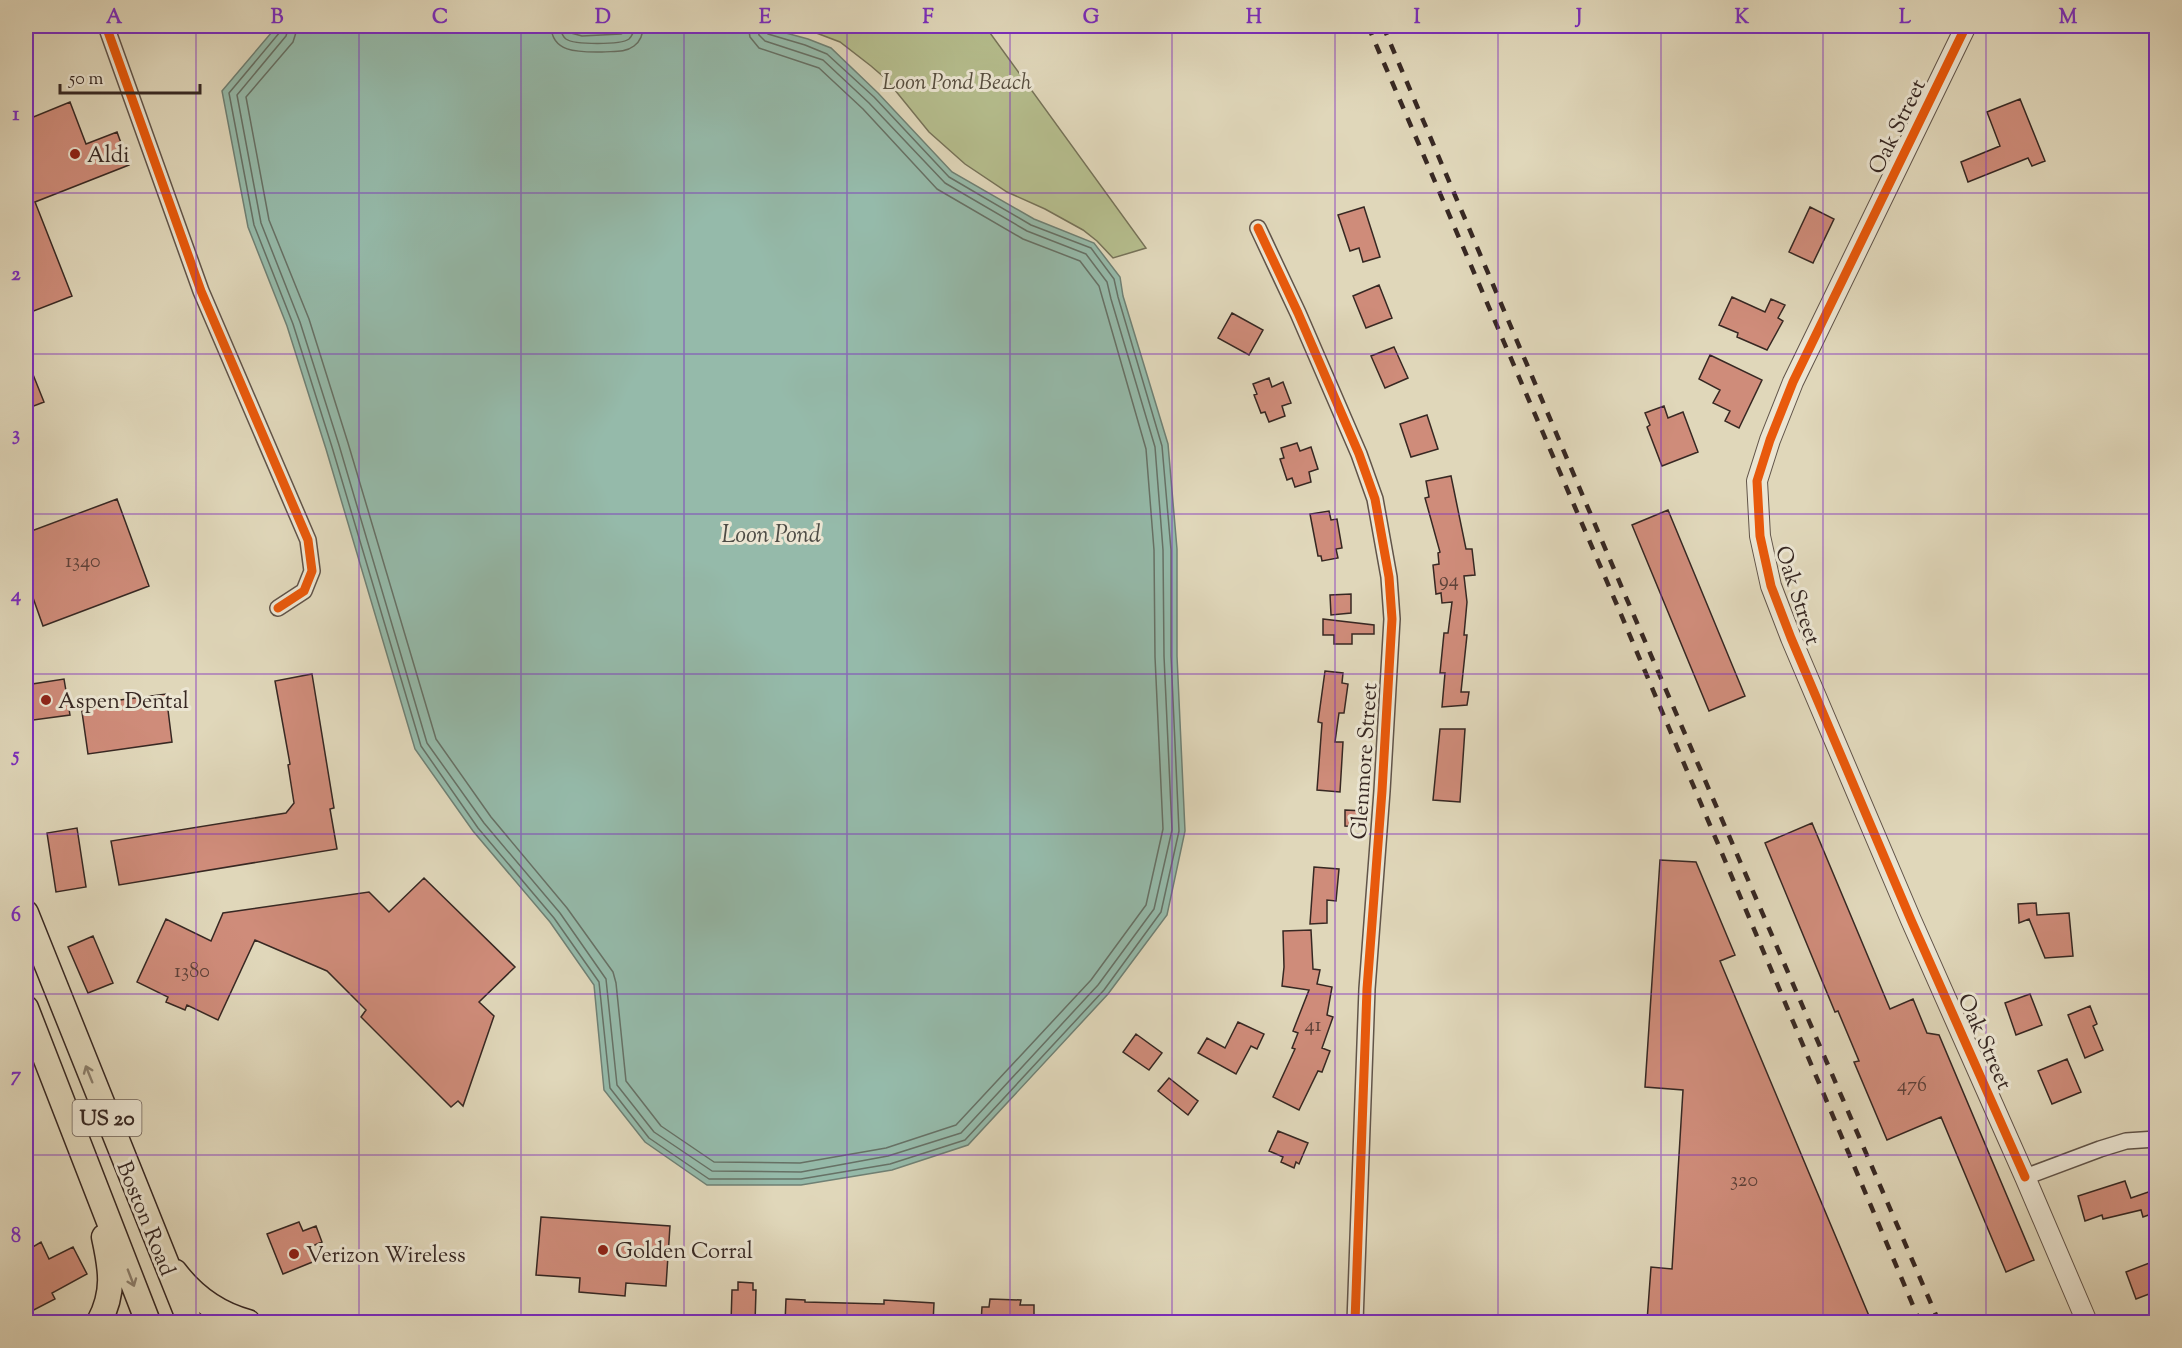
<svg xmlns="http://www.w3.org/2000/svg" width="2182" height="1348" font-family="'Sorts Mill Goudy',serif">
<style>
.green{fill:#b5bd8d;stroke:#767258;stroke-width:1.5}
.water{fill:#95baaa;stroke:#6f8074;stroke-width:1.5}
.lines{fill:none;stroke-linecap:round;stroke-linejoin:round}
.shore{stroke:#667166;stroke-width:1.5}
.building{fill:#cf8c7a;stroke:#372823;stroke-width:1.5}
.minor-casing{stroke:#615449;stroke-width:18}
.tertiary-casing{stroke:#615449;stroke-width:22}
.primary-casing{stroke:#372823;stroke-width:27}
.minor{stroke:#ebe5d2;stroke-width:15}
.tertiary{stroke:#ebe5d2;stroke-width:20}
.primary{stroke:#e0d7ba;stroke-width:24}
.rail{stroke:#372823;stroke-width:4.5;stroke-dasharray:10 10;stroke-linecap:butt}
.cycleway-casing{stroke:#ebe5d2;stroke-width:13}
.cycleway{stroke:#e8590c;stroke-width:9}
.oneway{stroke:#8c806e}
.grid{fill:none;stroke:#7b2cbf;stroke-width:1.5;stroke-opacity:0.55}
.poi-dot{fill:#8f2418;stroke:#ebe5d2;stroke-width:2}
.labels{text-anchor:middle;stroke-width:6;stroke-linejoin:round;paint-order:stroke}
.number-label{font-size:20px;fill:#5d4139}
.shield{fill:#ebe5d2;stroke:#6d6158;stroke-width:1.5}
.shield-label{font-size:21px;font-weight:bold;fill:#372823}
.park-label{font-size:22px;font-style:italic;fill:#564d3e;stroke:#ebe5d2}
.street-label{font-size:22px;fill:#372823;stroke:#ebe5d2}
.poi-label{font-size:22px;fill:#372823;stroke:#ebe5d2;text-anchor:start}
.water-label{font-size:24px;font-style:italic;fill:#4e4c45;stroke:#ebe5d2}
.neatline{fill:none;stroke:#7b2cbf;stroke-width:2}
.grid-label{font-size:20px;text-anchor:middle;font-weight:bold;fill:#7b2cbf}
</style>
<rect width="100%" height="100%" fill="#e0d7ba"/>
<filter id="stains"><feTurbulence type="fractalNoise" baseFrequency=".00333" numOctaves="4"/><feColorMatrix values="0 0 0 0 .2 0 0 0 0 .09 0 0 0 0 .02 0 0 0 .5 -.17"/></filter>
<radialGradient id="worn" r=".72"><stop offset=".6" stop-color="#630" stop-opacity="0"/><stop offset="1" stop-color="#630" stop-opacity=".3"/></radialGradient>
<path class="green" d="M798,26H985L1146,248L1113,258L1097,241L1083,230L1045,209L1007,192L965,164L929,132L886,79L871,66L840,42Z"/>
<path class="water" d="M277,26H559C588,31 618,30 648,26H760L808,39L831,48L878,93L952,172L1034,219L1094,243L1120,277L1123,296L1168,444L1177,549V656L1185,831L1167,915L1108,994L968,1145L892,1170L801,1185H707L645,1142L604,1090L594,985L550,922L473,831L415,749L326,449L287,326L248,227L222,91Z"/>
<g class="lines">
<path class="shore" d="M281,26L280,32L229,93L254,225L293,324L332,447L421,746L478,828L554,918L599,982L610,1088L649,1138L709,1179H801L890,1164L965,1140L1104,990L1161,912L1179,831L1171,656V550L1162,446L1118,297L1114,279L1091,248L1031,225L949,177L874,97L827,54L805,45L768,34L765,30L764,26
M289,26L286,36L237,95L261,223L300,322L339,445L427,743L484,823L560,913L606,979L617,1085L654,1132L712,1171L801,1172L888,1156L961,1133L1098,985L1154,909L1172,830L1164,656L1163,550L1155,447L1111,299L1107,282L1086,254L1027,231L945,183L869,103L823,60L765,41L759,35L757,26
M298,26L293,42L246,97L269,220L309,319L348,443L436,739L491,817L567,908L613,972L616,983L626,1081L661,1126L714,1162L800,1163L886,1148L956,1125L1091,980L1146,905L1163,829L1155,657L1154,550L1146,449L1099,286L1080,261L1023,239L937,189L863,109L819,68L759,48L750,37L748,26
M551,26C552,54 581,52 602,52C613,51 625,53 634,46C641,41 643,34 643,26
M560,26C561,31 561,35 566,39C574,45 621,45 629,39C633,35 634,31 634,26
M568,26L571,33L582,36L621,34L626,31L627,26"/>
</g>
<path class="building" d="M2020,99L2045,161L2032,166L2028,158L1968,182L1961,162L2000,146L1987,112Z
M70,102L86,144L117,132L129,165L35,202L72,296L26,314V120Z
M1364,207L1380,257L1363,262L1359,248L1350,251L1338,215Z
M1810,207L1834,219L1813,263L1789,252Z
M1379,285L1392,318L1366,328L1353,296Z
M1732,297L1765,312L1771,299L1785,305L1778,318L1783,321L1767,350L1737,337L1738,333L1719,325Z
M1232,313L1263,330L1249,355L1218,338Z
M1394,347L1408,378L1385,388L1371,356Z
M1710,355L1762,380L1739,428L1725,421L1730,411L1713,403L1720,390L1699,379Z
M26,357L44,402L26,409Z
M1269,378L1272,387L1283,382L1291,403L1282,406L1285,416L1269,422L1265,412L1261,413L1254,395L1257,394L1253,384Z
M1664,406L1668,418L1683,412L1698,452L1662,466L1647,427L1650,425L1645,413Z
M1427,415L1438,449L1411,457L1400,424Z
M1297,443L1300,451L1311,447L1318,469L1309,472L1311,482L1295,487L1292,478L1287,480L1280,459L1284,458L1281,448Z
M1451,476L1466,549H1472L1475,575L1464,576L1467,602L1464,635H1467L1461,692H1469L1467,705L1442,707L1445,673H1440L1444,633H1448L1452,602L1442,603L1441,593L1436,594L1433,565L1439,564L1438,553L1440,552L1425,498L1429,497L1426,481Z
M117,499L149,586L43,626L26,578V533Z
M1668,510L1745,696L1709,711L1632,525Z
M1329,511L1331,520L1337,519L1342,548L1336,549L1338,558L1322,561L1321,556H1318L1310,514Z
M1351,594V613L1331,615L1330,595Z
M1323,619L1374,625V634H1352V644H1334V635H1323Z
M1325,671L1343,673L1342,683L1348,684L1344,713H1339L1335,742H1343L1340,792L1317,790L1322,723L1318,722Z
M312,674L334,808L330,809L337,849L119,885L111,841L286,813L294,803L288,765L290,764L275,681Z
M64,679L70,715L26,721V685Z
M166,694L172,742L88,754L81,705Z
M1440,729H1465L1460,802L1433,800Z
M1345,810L1365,811L1364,827L1345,826Z
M1812,823L1890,1009L1913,999L1927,1033L1939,1035L2034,1260L2006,1272L1941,1117L1887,1140L1854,1062L1859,1061L1838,1011L1835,1012L1765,843Z
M77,828L86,887L56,892L47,833Z
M1660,860L1696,862L1735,955L1720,961L1872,1323H1677L1647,1321L1651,1267L1672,1269L1683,1090L1645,1087Z
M1314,867L1339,869L1336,901L1327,900V923L1310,924Z
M424,878L515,967L479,1002L494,1016L463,1106L458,1101L451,1107L361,1017L366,1010L327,971L255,940L218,1020L187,1005L185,1010L166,1002L168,997L137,982L166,919L211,941L223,913L369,892L389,912Z
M2036,903L2037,915L2069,913L2073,956L2045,958L2029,919L2019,923L2018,904Z
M1311,930L1313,969L1320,970L1317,984L1332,987L1327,1015L1333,1017L1322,1048L1330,1051L1322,1072L1318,1071L1299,1110L1273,1097L1295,1049L1292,1048L1298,1033L1293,1031L1309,990L1282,986L1284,967L1283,931Z
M93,936L113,983L88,993L68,947Z
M2030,994L2042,1025L2016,1035L2005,1003Z
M2090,1006L2097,1024L2093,1026L2103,1050L2085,1058L2068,1015Z
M1238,1022L1264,1034L1257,1049L1251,1046L1236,1074L1198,1053L1207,1038L1225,1048Z
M1136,1034L1162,1053L1149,1070L1123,1052Z
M2067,1059L2081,1092L2052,1104L2038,1071Z
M1169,1078L1198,1101L1188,1115L1158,1091Z
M1278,1131L1308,1143L1299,1164L1296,1162L1294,1168L1281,1162L1283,1157L1269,1151Z
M2125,1181L2131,1198L2157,1189V1212L2143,1217L2141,1210L2103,1219L2102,1215L2085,1221L2078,1196Z
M541,1217L670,1226L666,1286L626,1283L625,1296L579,1292L580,1278L536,1275Z
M299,1222L303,1231L316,1226L322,1242L310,1247L315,1261L283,1274L267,1234Z
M41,1242L49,1259L73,1247L87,1274L52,1293L55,1299L26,1314V1251Z
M2157,1260V1291L2136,1299L2126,1272Z
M738,1282L753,1283V1290H756L755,1323H731L732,1290H738Z
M786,1299L805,1300V1302L884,1304V1300L934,1303L933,1323H785Z
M990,1299L1021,1300L1020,1305H1034V1323H981L982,1307H989Z"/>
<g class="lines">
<defs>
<path id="minor" d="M106,26L201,291L308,540L312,571L304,591L278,608
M1258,228L1298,313L1359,454L1375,499L1389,577L1392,619L1382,791L1367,989L1355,1322
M2025,1177L2100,1149L2126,1141L2156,1139"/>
<path id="tertiary" d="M1966,26L1793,382L1770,440L1757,481L1760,536L1771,586L1791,638L1911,920L2025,1177L2087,1322"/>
<path id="primary" d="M26,913L190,1322
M26,1008L148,1322
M175,1272C194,1297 218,1314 248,1322
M99,1322C115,1292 111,1269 104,1237"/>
</defs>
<use href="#minor" class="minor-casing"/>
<use href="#tertiary" class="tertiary-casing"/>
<use href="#primary" class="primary-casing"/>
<use href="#minor" class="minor"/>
<use href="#tertiary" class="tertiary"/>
<use href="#primary" class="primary"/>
<path class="rail" d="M1368,26L1617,605L1920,1322
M1383,26L1625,595L1939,1322"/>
<defs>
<path id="cycleway" d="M106,26L201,291L308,540L312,571L304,591L278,608
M1966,26L1793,382L1770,440L1757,481L1760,536L1771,586L1791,638L1911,920L2025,1177
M1258,228L1298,313L1359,454L1375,499L1389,577L1392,619L1382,791L1367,989L1355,1322"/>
</defs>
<use href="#cycleway" class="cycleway-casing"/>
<use href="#cycleway" class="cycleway"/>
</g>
<defs><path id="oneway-shaft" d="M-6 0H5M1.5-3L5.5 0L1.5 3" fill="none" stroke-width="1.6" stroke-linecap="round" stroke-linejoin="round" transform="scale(1.5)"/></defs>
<g class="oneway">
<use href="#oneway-shaft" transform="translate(89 1074) rotate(-112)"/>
<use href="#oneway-shaft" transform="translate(131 1278) rotate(69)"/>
</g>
<path class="grid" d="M196,26V1322M359,26V1322M521,26V1322M684,26V1322M847,26V1322M1010,26V1322M1172,26V1322M1335,26V1322M1498,26V1322M1661,26V1322M1823,26V1322M1986,26V1322M26,193H2156M26,354H2156M26,514H2156M26,674H2156M26,834H2156M26,994H2156M26,1155H2156"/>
<g class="poi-dot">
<circle cx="75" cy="154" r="6"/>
<circle cx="46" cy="700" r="6"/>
<circle cx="603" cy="1250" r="6"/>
<circle cx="294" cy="1254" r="6"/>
</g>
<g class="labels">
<g class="number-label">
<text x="83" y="567">1340</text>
<text x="1449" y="586">94</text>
<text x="192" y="977">1380</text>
<text x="1313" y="1031">41</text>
<text x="1912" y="1091">476</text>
<text x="1744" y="1186">320</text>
</g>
<rect class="shield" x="72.5" y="1100" width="69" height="36" rx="4.5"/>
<g class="shield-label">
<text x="107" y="1125">US 20</text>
</g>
<g class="park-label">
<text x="957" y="89">Loon Pond Beach</text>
</g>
<g class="street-label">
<text transform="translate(1896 126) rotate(-64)" y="8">Oak Street</text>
<text transform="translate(1799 595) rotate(72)" y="8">Oak Street</text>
<text transform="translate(1363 761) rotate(-86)" y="8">Glenmore Street</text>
<text transform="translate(1986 1041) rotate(66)" y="8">Oak Street</text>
<text transform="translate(147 1218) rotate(68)" y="8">Boston Road</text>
</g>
<g class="poi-label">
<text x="87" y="162">Aldi</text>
<text x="58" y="708">Aspen Dental</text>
<text x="615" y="1258">Golden Corral</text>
<text x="306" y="1262">Verizon Wireless</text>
</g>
<g class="water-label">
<text x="771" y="542">Loon Pond</text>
</g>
</g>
<rect width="2182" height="1348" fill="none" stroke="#e0d7ba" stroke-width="66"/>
<path d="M60 84v9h140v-9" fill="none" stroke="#372823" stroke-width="3"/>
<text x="69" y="84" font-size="18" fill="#372823" stroke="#ebe5d2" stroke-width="4.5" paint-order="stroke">50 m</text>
<rect x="33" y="33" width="2116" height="1282" class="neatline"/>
<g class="grid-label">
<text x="114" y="23">A</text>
<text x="277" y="23">B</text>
<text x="440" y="23">C</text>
<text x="603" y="23">D</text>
<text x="765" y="23">E</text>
<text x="928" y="23">F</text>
<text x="1091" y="23">G</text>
<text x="1254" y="23">H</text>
<text x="1417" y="23">I</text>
<text x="1579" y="23">J</text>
<text x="1742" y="23">K</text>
<text x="1905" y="23">L</text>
<text x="2068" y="23">M</text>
<text x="16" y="120">1</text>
<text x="16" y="280">2</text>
<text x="16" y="440">3</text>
<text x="16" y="601">4</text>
<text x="16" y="761">5</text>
<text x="16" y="921">6</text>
<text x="16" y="1081">7</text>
<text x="16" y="1242">8</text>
</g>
<rect width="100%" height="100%" filter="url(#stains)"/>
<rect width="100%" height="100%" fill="url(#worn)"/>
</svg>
